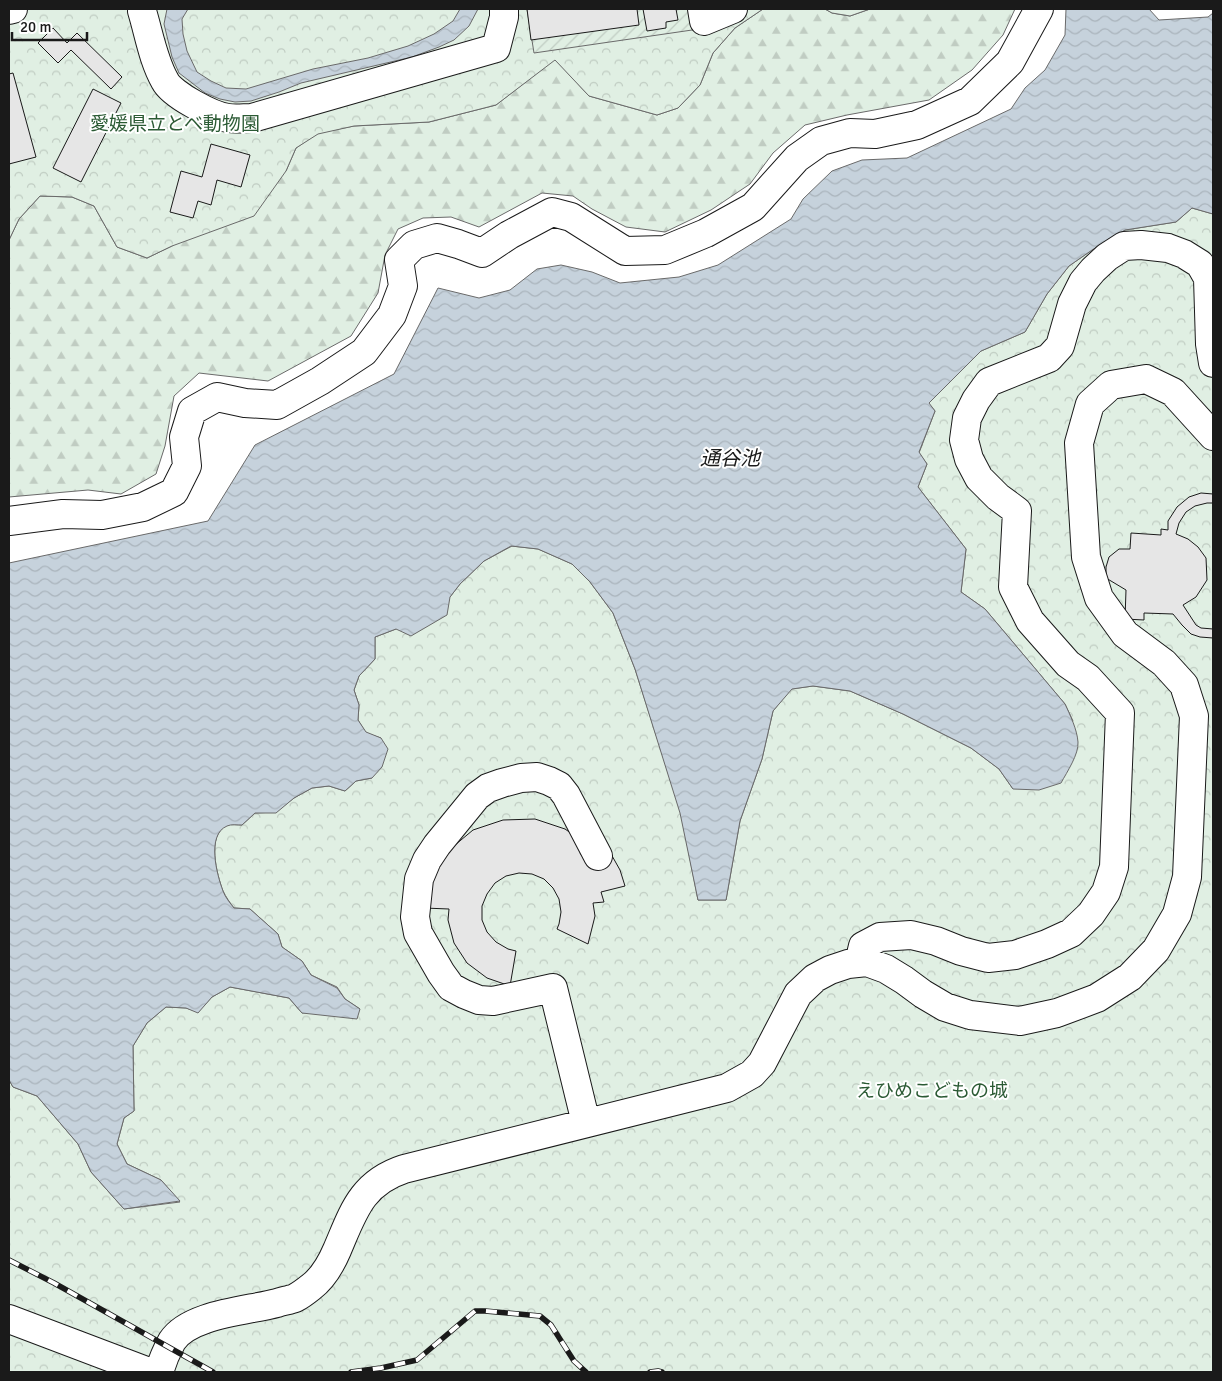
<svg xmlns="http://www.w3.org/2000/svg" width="1222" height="1381" font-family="Signika,'Noto Sans JP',sans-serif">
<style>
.forest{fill:url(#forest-firs);stroke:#6a6a6a}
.park{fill:url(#park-crowns);stroke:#6a6a6a}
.garden{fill:url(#garden-furrows);stroke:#6a6a6a}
.water{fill:url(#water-waves);stroke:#6a6a6a}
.building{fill:#e6e6e6;stroke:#1a1a1a}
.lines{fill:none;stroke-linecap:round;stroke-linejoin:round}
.minor-casing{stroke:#1a1a1a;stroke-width:30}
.minor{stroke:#fff;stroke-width:28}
.rail-casing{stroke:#1a1a1a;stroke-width:5.5}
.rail{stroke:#fff;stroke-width:4;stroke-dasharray:11;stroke-linecap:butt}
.labels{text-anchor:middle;stroke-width:4;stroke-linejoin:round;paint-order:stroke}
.park-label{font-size:19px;fill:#2b5a34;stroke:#fff}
.water-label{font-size:20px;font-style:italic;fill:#1a1a1a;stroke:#fff}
</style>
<defs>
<pattern id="forest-firs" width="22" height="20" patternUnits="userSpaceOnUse" patternTransform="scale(1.25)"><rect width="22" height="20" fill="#e0efe3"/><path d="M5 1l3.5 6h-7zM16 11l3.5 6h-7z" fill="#c0ccc2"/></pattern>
<pattern id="park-crowns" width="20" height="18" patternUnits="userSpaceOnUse" patternTransform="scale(1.25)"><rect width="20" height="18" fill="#e0efe3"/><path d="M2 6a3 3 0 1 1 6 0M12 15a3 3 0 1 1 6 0" fill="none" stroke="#c0ccc2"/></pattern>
<pattern id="garden-furrows" width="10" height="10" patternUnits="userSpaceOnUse" patternTransform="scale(1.25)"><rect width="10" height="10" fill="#e0efe3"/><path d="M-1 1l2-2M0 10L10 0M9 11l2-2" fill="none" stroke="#c0ccc2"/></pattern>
<pattern id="water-waves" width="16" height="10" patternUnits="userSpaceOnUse" patternTransform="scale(1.25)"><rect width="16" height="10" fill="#c6d2dc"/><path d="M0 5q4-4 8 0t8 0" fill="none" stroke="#aab4bc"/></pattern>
</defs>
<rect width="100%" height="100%" fill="#fff"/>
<path class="forest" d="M763,9H825L832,13L850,16L870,9H1015L1003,35L972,70L929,100L847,115L805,125L773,153L750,184L711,210L665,232L626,227L592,209L573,196L542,193L479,227L451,217L423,218L398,229L385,255L378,293L351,336L268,381L199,373L174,396L165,446L156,474L121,494L88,490L9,497V240L19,219L40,196L72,197L94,206L117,247L147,258L172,246L286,171L296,148L318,133L354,126L429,122L496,105L555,59L589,96L657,115L678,108L700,85L713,53L735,28Z"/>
<path class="park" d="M9,9H763L735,28L713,53L700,85L678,108L657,115L589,96L555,60L496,105L429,122L354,126L318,134L296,148L286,171L254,216L172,246L147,258L117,247L94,206L72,197L40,196L19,219L9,240Z
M825,9H870L850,16L832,13Z
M1192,208L1213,214V1372H9V1080L13,1087L37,1096L78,1144L91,1172L124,1209L180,1202L161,1180L127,1164L117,1144L124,1118L134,1111L133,1046L147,1023L166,1007L186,1008L198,1012L212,997L230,987L289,998L302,1013L360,1009L345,999L337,987L311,975L302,961L282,947L278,934L250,909L234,908C230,903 226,897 223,891C217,875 206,835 227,825C231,824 238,825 242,825L255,813L276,812L294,798L312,788L329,786L345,791L356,781L372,778L381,738L366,733L358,720L359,705L354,690L359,676L375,659V637L396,629L450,597L460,584L484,561L512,546L538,549L572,564L590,582L613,613L635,669L681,813L698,900H726L740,821L762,759L773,711L791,689L813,686L850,691L903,714L971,748L999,769L1013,789L1073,721L1065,704L985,609L961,592L966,549L918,487L927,464L919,453L935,411L928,403L981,351L1025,332L1047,294L1069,266L1092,250L1125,230L1176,222Z"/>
<path class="garden" d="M527,9H696L699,29L534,53Z"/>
<path class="water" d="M167,9H188L182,19L183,34L187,51L197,72L211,81L226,88L246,89L313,69L368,58L408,46L434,34L453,21L460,9H478L469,26L454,40L439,47L412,57L301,83L279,92L251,101L235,102L220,99L205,93L179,73L172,57L164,24Z
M1066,9H1149L1159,20L1208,17L1213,13V214L1192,208L1176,222L1125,230L1092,250L1069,266L1047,294L1025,332L981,351L929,403L935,411L919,452L927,464L918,487L966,549L961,592L985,609L1065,704C1070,715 1077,729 1078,742C1079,754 1067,772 1061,783L1039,790L1013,789L999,769L971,748L903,714L850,691L813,686L792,689L773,711L762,759L740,821L726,900H698L680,813L635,669L613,613L590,582L572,564L538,549L511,546L484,561L460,584L450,597L447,615L411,636L396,629L375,637V659L359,676L354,690L359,705L358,720L366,732L381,738L388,749L382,767L372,778L356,781L345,791L329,786L312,788L294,798L276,813H255L242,825C237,825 231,824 227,826C206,835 217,875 223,891C225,897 230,903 234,908L250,909L278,934L282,947L302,961L311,975L337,988L345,999L360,1009L357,1019L302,1013L289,998L230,987L212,997L198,1013L186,1008L166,1007L147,1023L133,1046L134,1111L124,1118L117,1144L127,1164L161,1180L180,1201L124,1209L91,1172L78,1144L37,1096L13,1087L9,1080V563L208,521L255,445L394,374L438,288L479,298L510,290L537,269L561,265L592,272L620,283L679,277L718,265L791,219L803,199L832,171L862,160L907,158L1011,109L1025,88L1045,70L1065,35Z"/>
<path class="building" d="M527,9H637L639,25L531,40Z
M643,9H676L678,20L666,22V28L647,31Z
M53,28L67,43L77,33L122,77L111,89L71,50L58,63L38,43Z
M13,73L36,157L9,164V74Z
M93,89L121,103L81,182L53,168Z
M211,144L250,155L241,187L217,180L211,205L198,201L193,218L170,212L181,171L202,177Z
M1201,493L1213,494V503H1207L1195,506L1186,512L1179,523L1176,534L1188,539L1198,547L1206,558L1207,580L1196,597L1183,605L1196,625L1201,628L1213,629V638L1200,637L1191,634L1182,625L1173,614L1144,613V620L1125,619L1126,590L1106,578V567L1109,557L1119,549H1130L1131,533L1161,535V529L1168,530V521L1177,507L1189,497Z
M535,819L565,829L588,845L580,853L591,867L611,854L620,870L625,886L601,892L604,902L593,903L595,916L588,944L557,929L559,924L561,912L559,899L553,888L544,879L532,874L519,873L506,876L495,883L487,894L482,906V920L487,932L496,942L508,949L516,951L510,986L487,978L467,963L454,943L448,920L449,909L424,908L432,876L449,850L473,830L503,820Z"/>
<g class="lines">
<defs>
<path id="minor" d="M702,9L704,21L733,9
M9,10L13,9
M142,11C149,34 153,60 165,81C172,95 213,116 228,118C236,119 244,118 252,118L496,48L504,17V9
M9,521L63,514L102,515L143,507L174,492L187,466L184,437L192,411L217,397L245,403L277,405L320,381L364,352L392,315L403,286L399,260L414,245L437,238L458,244L482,253L509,235L552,212L571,217L625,251L665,250L706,233L753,207L797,158L821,141L850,133L875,134L917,125L970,101L1010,62L1039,9
M859,963L863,946L880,937L911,935L936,941L961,951L988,958L1015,955L1047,944L1071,933L1091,914L1106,892L1114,867L1120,713L1088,678L1068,664L1030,621L1013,587L1017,511L998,497L979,478L969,459L964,440L967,418L976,400L989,382L1049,358L1060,346L1072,304L1083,282L1093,270L1107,257L1124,246L1141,245L1168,248L1184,254L1200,264L1208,278L1210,344L1213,363
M586,1123L553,988L493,1001L479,1000L464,994L451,987L441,973L418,933L415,917L419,879L427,860L437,845L477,796L488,788L502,783L521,778L537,777L549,781L559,786L566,795L598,856
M9,1319L149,1372
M159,1372C162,1362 167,1350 172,1341C190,1314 247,1311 277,1303C283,1301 290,1300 295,1298C301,1295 306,1291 311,1287C323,1278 331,1264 337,1250C353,1213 361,1183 404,1169L727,1088L752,1074L762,1063L798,994L815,978L830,970L848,964L867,962L886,969L904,980L923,994L945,1007L970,1015L1020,1021L1057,1013L1097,998L1130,977L1156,950L1177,914L1187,877L1194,716L1184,685L1164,663L1125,634L1099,598L1086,557L1079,443L1090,404L1111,385L1146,379L1173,392L1213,436"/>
</defs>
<use href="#minor" class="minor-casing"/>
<use href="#minor" class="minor"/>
<defs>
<path id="rail" d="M9,1260L54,1283L213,1372
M351,1372L381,1368L417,1360L475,1311H485L540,1316L551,1325L574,1361L586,1372
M650,1372L658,1371L662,1372"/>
</defs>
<use href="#rail" class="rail-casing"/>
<use href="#rail" class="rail"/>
</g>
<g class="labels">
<g class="park-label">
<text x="175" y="130">愛媛県立とべ動物園</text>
<text x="932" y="1097">えひめこどもの城</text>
</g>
<g class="water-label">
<text x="730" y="465">通谷池</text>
</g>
</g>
<rect width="1222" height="1381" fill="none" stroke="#1a1a1a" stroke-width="20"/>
<path d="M12 32v8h75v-8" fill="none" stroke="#1a1a1a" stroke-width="2.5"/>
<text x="20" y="32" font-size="15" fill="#1a1a1a" stroke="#ffffff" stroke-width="4" paint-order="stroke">20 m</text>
</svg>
